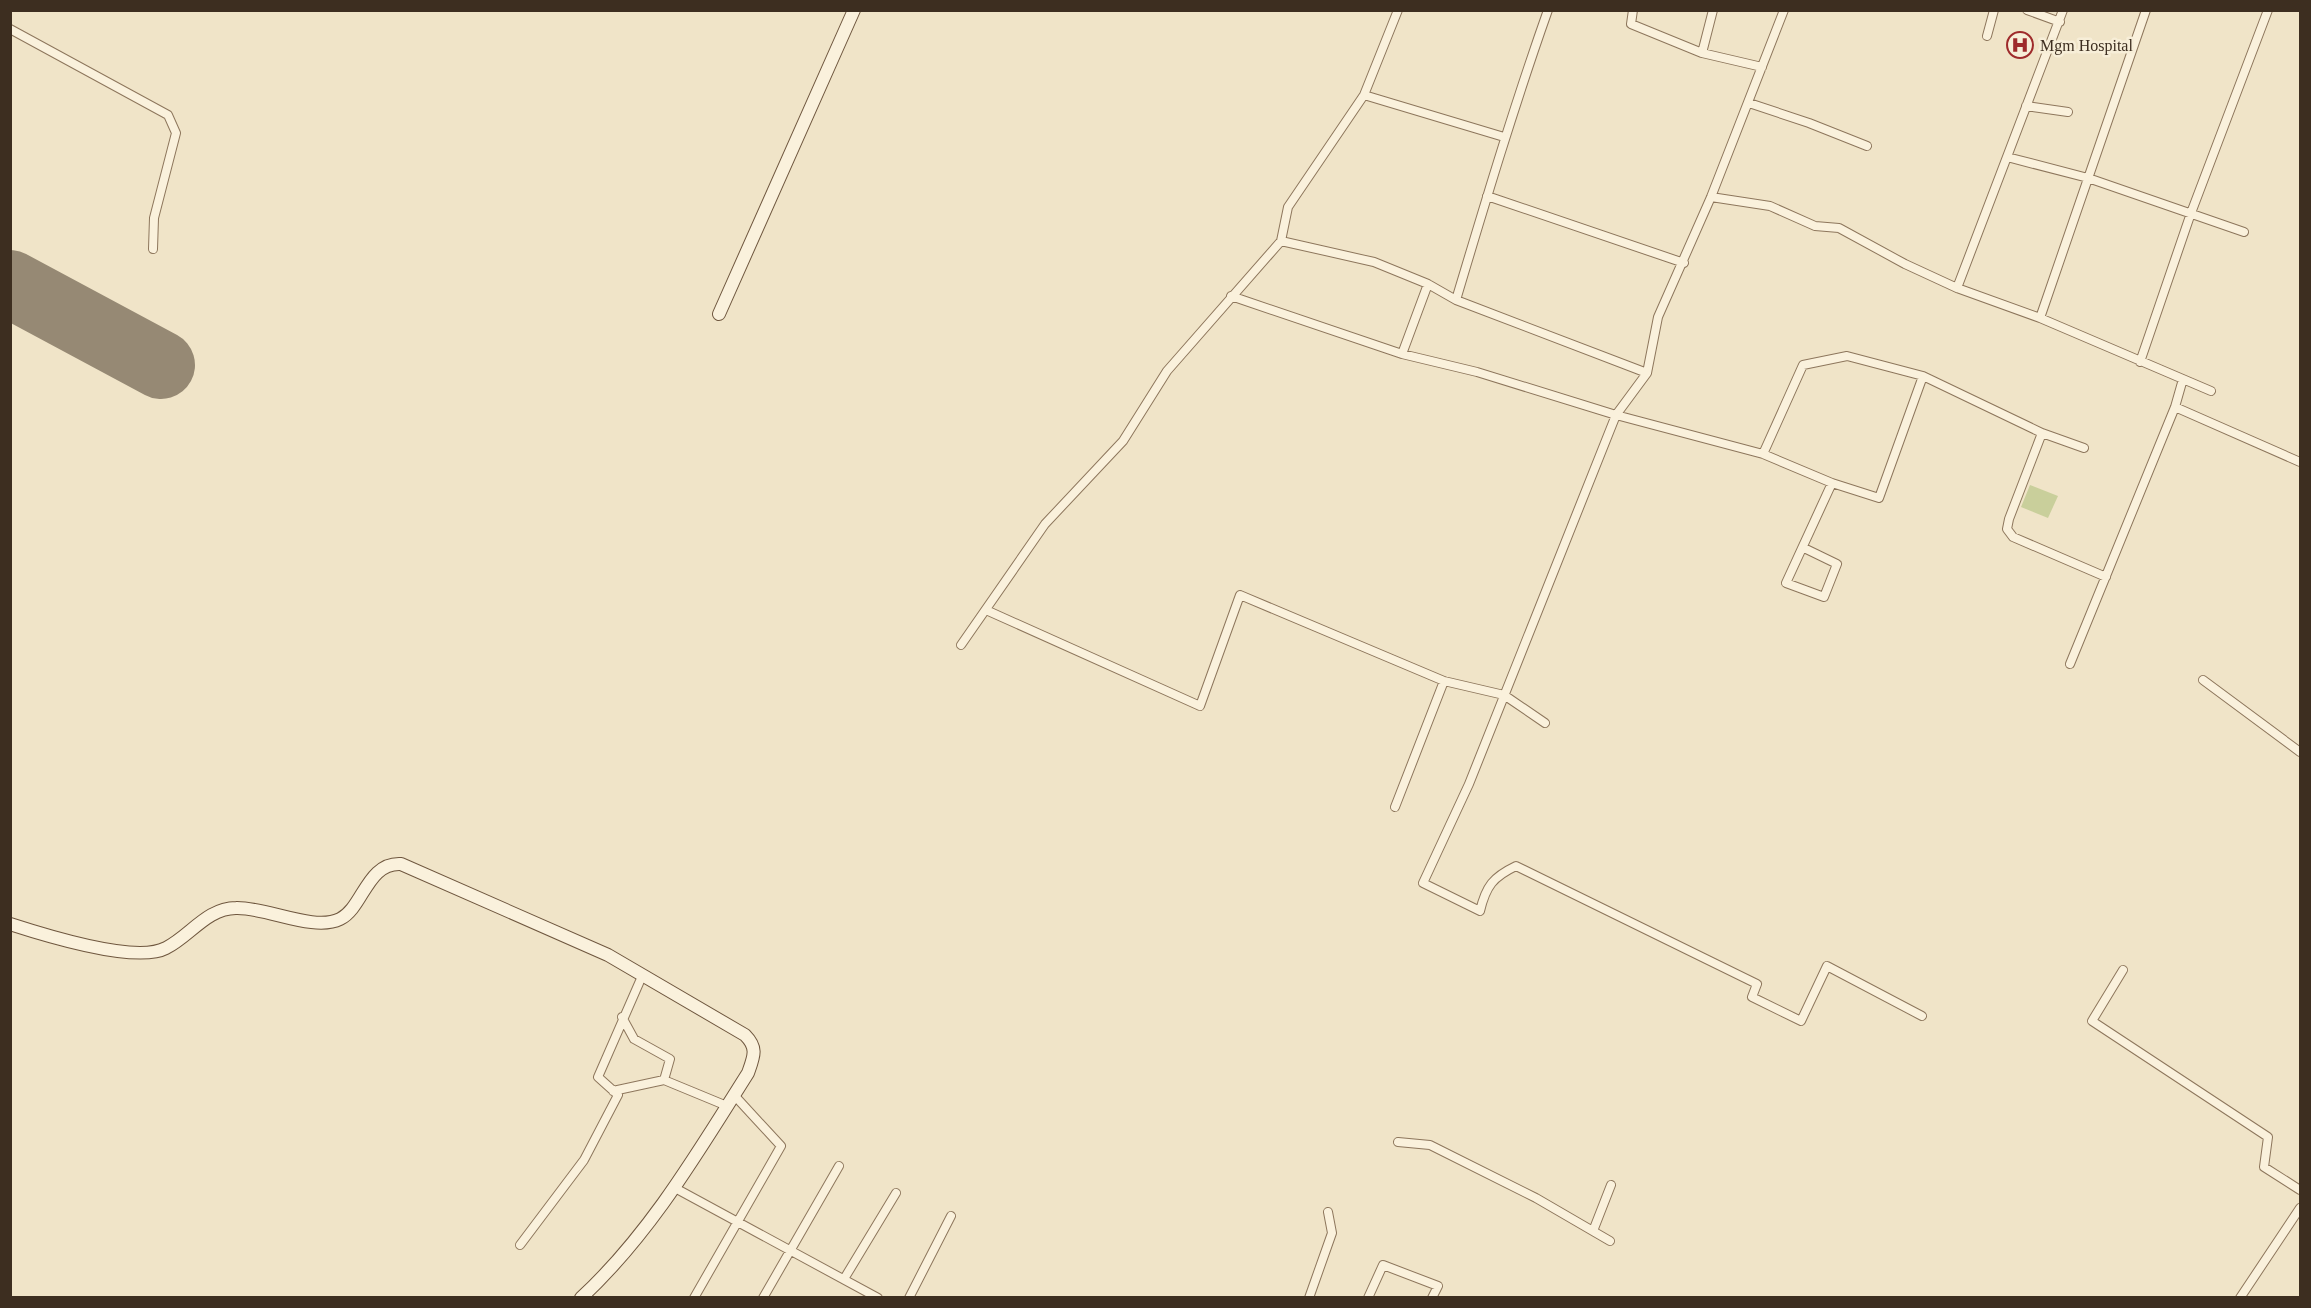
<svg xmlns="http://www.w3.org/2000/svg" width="2311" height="1308" font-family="'Times New Roman',serif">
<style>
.green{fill:#c9cf9b}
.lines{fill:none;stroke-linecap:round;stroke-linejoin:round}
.runway{stroke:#968974;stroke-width:68}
.street-casing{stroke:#8d765c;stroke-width:10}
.secondary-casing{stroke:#6f573f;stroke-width:14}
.street{stroke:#faf1dc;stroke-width:8}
.secondary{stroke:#faf1dc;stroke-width:12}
.labels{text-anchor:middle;stroke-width:5;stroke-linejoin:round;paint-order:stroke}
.poi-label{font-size:16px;fill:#3d2e20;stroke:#f7eed8;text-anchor:start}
</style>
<rect width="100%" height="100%" fill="#f0e4c8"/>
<path class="green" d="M2030,485L2058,496L2048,518L2021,507Z"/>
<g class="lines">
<path class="runway" d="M10,284L161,365"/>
<defs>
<path id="street" d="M1633,10L1631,24L1702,53L1762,67
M1784,10L1711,197L1658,317L1647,373L1616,415L1469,784L1423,883L1480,911C1486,886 1493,877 1516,866L1757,984L1752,997L1801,1021L1827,966L1922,1016
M2027,10L2060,22
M2063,10L1957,288L2040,318L2211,391
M10,29L168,115L176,133L154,218L153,249
M1987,36L1994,10
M1702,53L1713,10
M1364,95L1504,137
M1749,103L1809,123L1867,146
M2026,106L2068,112
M2007,157L2088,178L2244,232
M1487,196L1684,263
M1711,197L1770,206L1815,226L1839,228L1905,264L1957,288
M1281,241L1374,262L1428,284L1456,300L1647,373
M1231,296L1402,354L1477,372L1616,415L1763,454L1832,483L1879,498L1923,376
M1456,300C1485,203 1514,106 1548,10
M2040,318L2146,10
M1402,354L1428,284
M2140,362L2191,213L2268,10
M2175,407L2300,462
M2042,433L2009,519L2007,529L2013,537L2106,577
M1763,454L1803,365L1847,356L1923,376L2042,433L2084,448
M1804,548L1837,564L1824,597L1786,583L1832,483
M986,610L1200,706L1240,595L1444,681L1504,695L1545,723
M961,645L1045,524L1123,441L1167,371L1281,241L1288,207L1364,95L1398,10
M2070,664L2175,407L2183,379
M2203,680L2300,752
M1395,807L1444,681
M2123,970L2092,1021L2268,1137L2264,1167L2300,1190
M664,1080L727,1106
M613,1091L664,1080L670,1059L634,1039L622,1017
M1398,1142L1430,1145L1536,1198L1610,1241
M675,1188L878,1298
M1593,1231L1611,1185
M520,1245L584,1160L618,1095L598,1077L643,974
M844,1279L896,1193
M694,1298L781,1146L734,1095
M763,1298L839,1166
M909,1298L951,1216
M1309,1298L1332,1233L1328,1212
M1368,1298L1383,1265L1438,1286L1432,1298
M2240,1298L2300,1208"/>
<path id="secondary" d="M719,314L854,10
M10,924C44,935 136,964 166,948C190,936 207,908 236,908C266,907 314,932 340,919C363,908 367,862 401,864L608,955L745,1035C758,1048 754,1056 748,1073C698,1152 650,1234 581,1298"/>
</defs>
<use href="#street" class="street-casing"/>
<use href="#secondary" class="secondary-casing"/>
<use href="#street" class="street"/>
<use href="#secondary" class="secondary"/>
</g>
<defs>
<symbol id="hospital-ring" viewBox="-11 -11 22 22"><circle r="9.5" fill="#f7eed8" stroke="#9e2a2b" stroke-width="1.5"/><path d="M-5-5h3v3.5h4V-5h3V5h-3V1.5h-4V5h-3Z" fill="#9e2a2b"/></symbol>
</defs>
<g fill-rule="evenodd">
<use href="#hospital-ring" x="2005" y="30" width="30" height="30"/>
</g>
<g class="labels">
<g class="poi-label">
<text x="2040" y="51">Mgm Hospital</text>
</g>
</g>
<rect width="2311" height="1308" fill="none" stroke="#3d2e20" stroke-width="24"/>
</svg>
